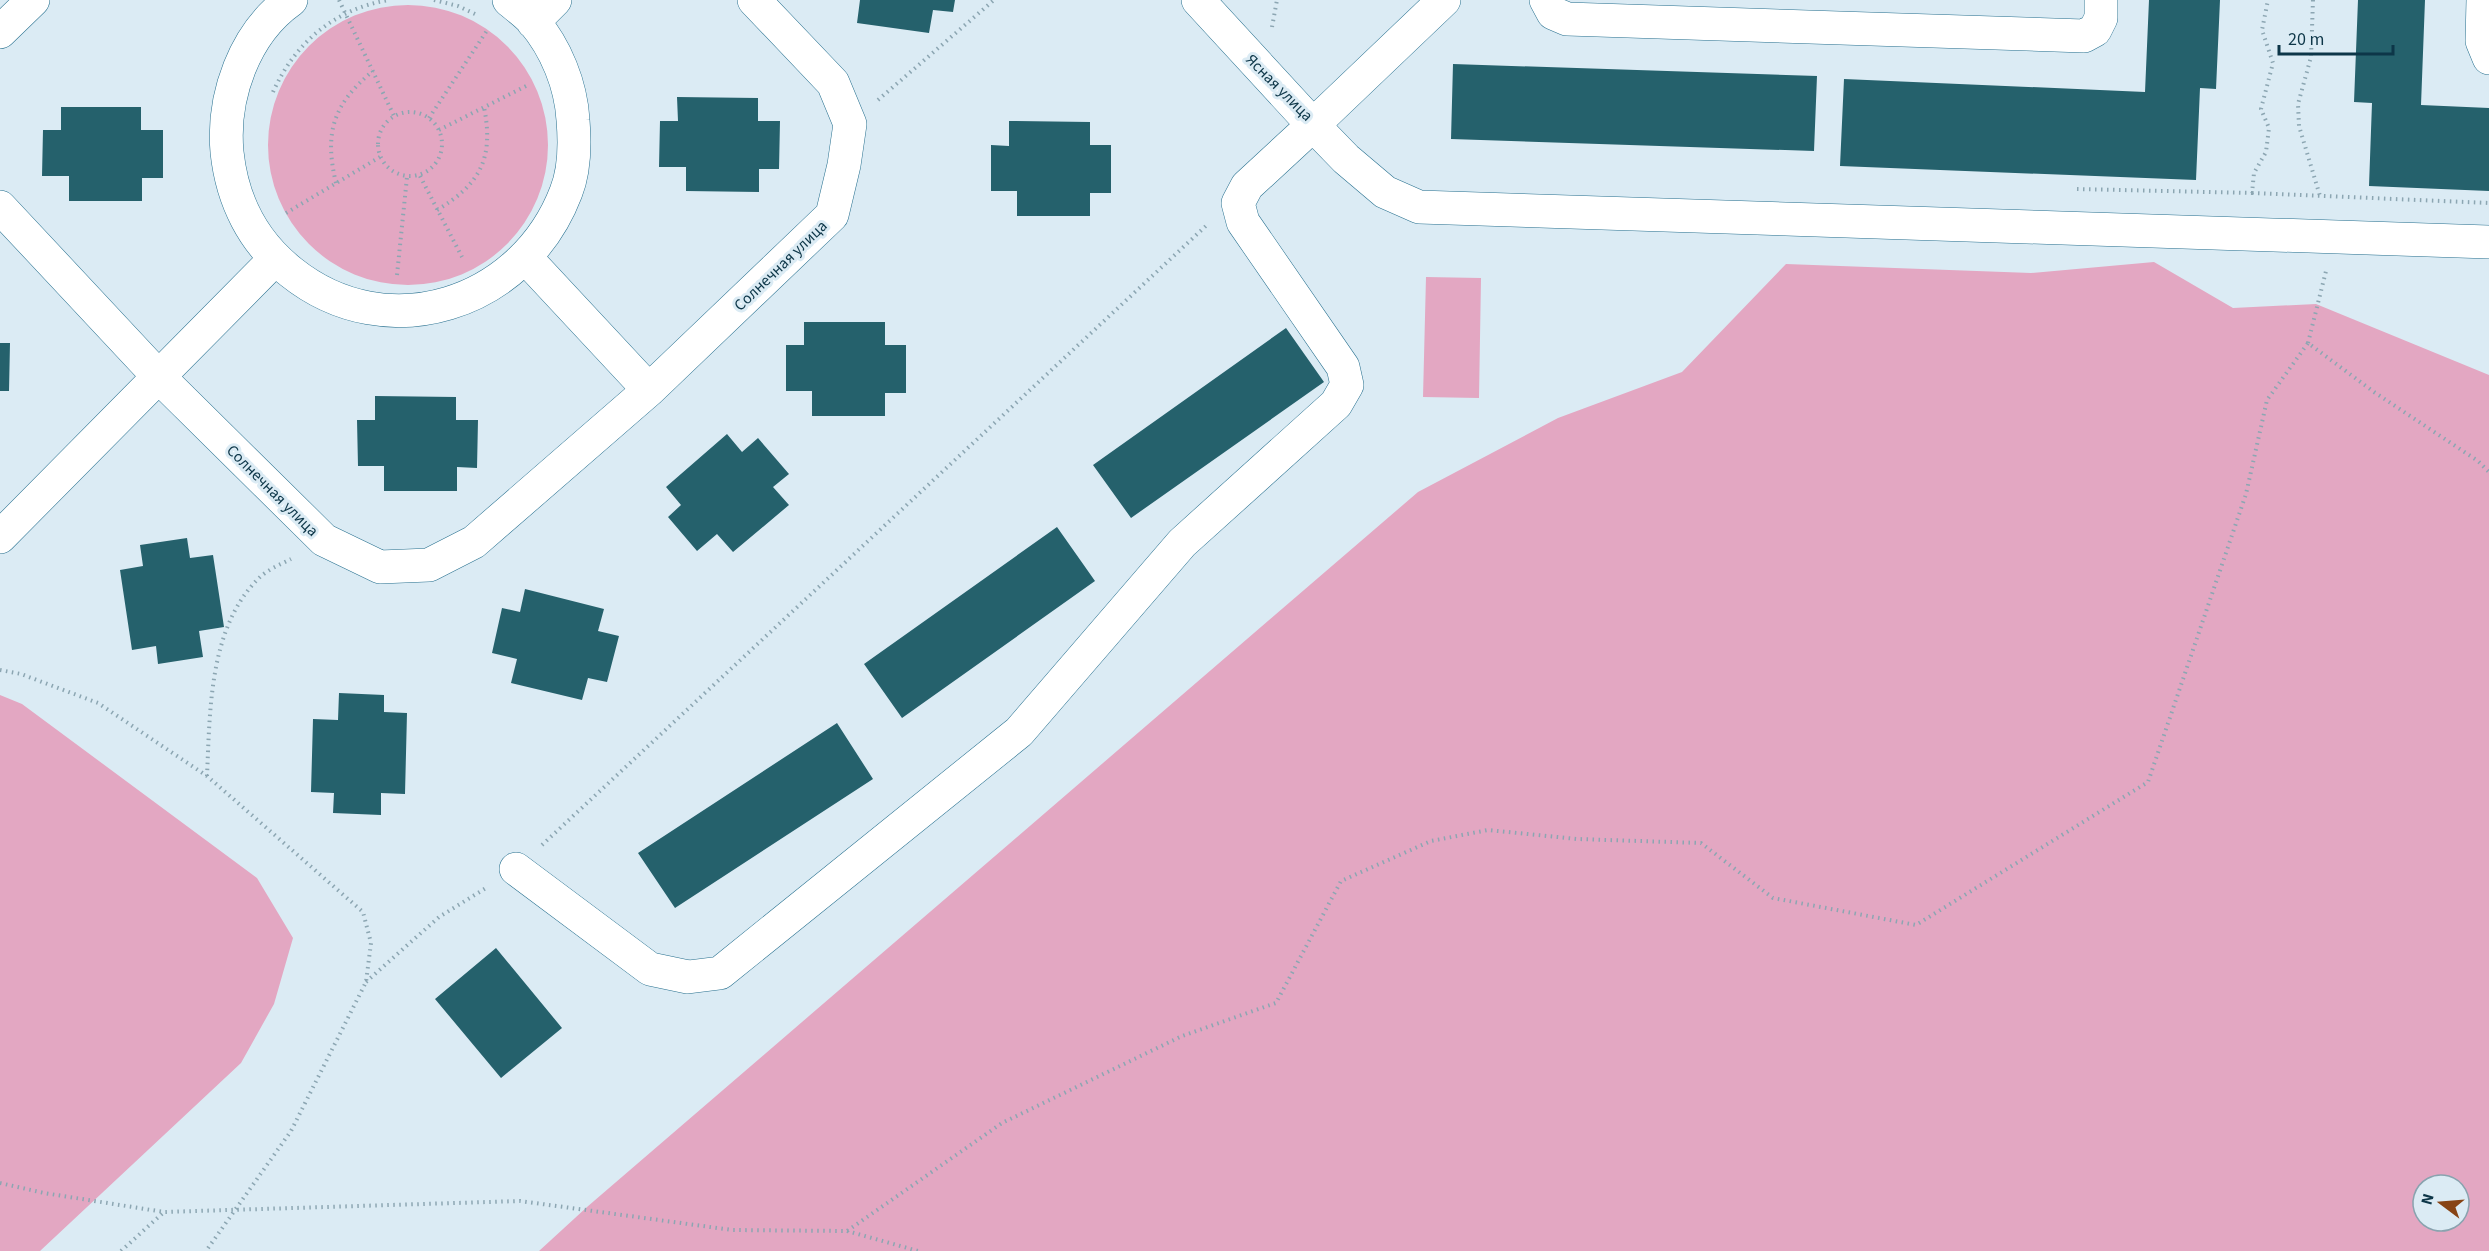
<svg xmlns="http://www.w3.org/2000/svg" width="2489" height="1251" font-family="'Source Sans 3',sans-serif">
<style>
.green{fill:#e3a7c2;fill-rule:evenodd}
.building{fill:#25616c}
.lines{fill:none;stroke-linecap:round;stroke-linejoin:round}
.minor-casing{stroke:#27708f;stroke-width:34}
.path{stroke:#8ca6b2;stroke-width:4;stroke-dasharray:1.5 4.5;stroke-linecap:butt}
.minor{stroke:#fff;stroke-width:33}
.labels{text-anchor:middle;stroke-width:6;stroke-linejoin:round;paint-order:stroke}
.street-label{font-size:16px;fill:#0d3648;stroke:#dbebf4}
</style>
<rect width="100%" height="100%" fill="#dbebf4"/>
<path class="green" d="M268 145a140 140 0 1 1 280 0a140 140 0 1 1-280 0Z
M2154,262L2233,308L2316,304L2489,375V1251H539L587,1207L1418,492L1558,418L1682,372L1786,264L2031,273ZM2423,1185H2459V1221H2423Z
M1426,277L1481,278L1479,398L1423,397Z
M0,695L22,704L257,878L293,938L274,1004L241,1063L40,1251H0Z"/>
<path class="building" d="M860,0H955L953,12L933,10L929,33L857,23Z
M2149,0H2220L2216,89L2200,88L2196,180L1840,166L1844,79L2145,92Z
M2358,0H2425L2421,105L2489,108V191L2369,186L2372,103L2354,102Z
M1453,64L1817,76L1814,151L1451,139Z
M677,97L758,98V121H780L779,169H759V192L686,191V167H659L660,121H678Z
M61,107H141V130H163V178H142V201H69V176H42L43,130H61Z
M1009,121L1090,122V145H1111V193H1090V216H1017V191H991V145L1009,146Z
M804,322H885V345H906V393H885V416H812V391H786V345H804Z
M1286,328L1324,382L1131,518L1093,465Z
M0,343H10L9,391H0Z
M375,396L456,397V420H478L477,468L457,467V491H384V466H358L357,420H375Z
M727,434L742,452L758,438L789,474L773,487L789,505L733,552L717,534L697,551L668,517L681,505L666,487Z
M1057,527L1095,581L902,718L864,664Z
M187,538L190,558L213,555L224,627L199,631L203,657L158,664L156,646L132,650L120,570L143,566L140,545Z
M525,589L604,609L598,631L619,636L607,682L588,678L582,700L511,683L517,659L492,653L502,608L520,612Z
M339,693L384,695V712L407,713L405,794L381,793V815L333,813L334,793L311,792L313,719L338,720Z
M837,723L873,779L675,908L638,853Z
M496,948L562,1028L501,1078L435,999Z"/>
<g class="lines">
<defs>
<path id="minor" d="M291,0C244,33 222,97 227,152C232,200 253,242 291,272C387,349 523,305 566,192C575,170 575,144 573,120C571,85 556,48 533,21C526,13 517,7 509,0
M1198,0L1313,125L1444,0
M1546,0L1553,13L1567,19L2084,36L2095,30L2101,18V0
M2483,0L2482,41L2489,58
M533,22L555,0
M0,32L33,0
M0,207L159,377L324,540L380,567L429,565L474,542L649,390
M525,257L649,390L832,215L844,165L850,124L833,83L754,0
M0,537L275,259
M516,869L650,969L688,977L720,973L1019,732L1182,543L1336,404L1347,385L1343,367L1243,222L1238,203L1247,186L1313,125L1346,159L1385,192L1419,207L2489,242"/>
</defs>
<use href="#minor" class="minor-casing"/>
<path class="path" d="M339,0L394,116
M434,0L458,6L475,14
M2313,0L2311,57L2298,104L2299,126L2320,196
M1272,27L1277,0
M273,92C295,43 334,9 389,0
M878,100L994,0
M378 144a32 32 0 1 1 64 0a32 32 0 1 1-64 0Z
M429,118L488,29
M439,130L528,85
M420,176L462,257
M336,183C324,133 333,104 373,71
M2077,189L2252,193L2254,173L2266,152L2269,128L2261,109L2273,63L2262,30L2268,0
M2252,193L2489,203
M437,210C481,184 494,157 484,107
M286,213L380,157
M397,275L407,177
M2308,343L2326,271
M0,670L21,674L98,703L207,776L363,912L371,943L366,982L291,1131L206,1251
M207,776C210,710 209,627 259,578C267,570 281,564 291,559
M542,845L1208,224
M366,982L439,917L486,888
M0,1183L44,1193L164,1212L520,1201L732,1230L847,1231L1002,1123L1182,1036L1276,1003L1341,881L1431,841L1488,830L1577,839L1701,843L1773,898L1916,925L2148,782L2246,494L2267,400L2308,343L2374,392L2478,461L2489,472
M847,1231L918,1251
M121,1251L164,1212"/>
<use href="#minor" class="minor"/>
</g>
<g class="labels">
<g class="street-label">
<text transform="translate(1280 87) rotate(45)" y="6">Ясная улица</text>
<text transform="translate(780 265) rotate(-44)" y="6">Солнечная улица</text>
<text transform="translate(273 490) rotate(45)" y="6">Солнечная улица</text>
</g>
</g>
<g transform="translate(2441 1203) rotate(286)"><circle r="28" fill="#dbebf4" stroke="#89a3af" stroke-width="1.5"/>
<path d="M0-4.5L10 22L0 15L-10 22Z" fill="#874415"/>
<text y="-9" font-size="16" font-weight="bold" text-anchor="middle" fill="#0d3648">N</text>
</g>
<path d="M2279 45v9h114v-9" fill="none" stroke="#0d3648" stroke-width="3"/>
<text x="2288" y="45" font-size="18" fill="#0d3648" stroke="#dbebf4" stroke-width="4.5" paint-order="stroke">20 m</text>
</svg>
